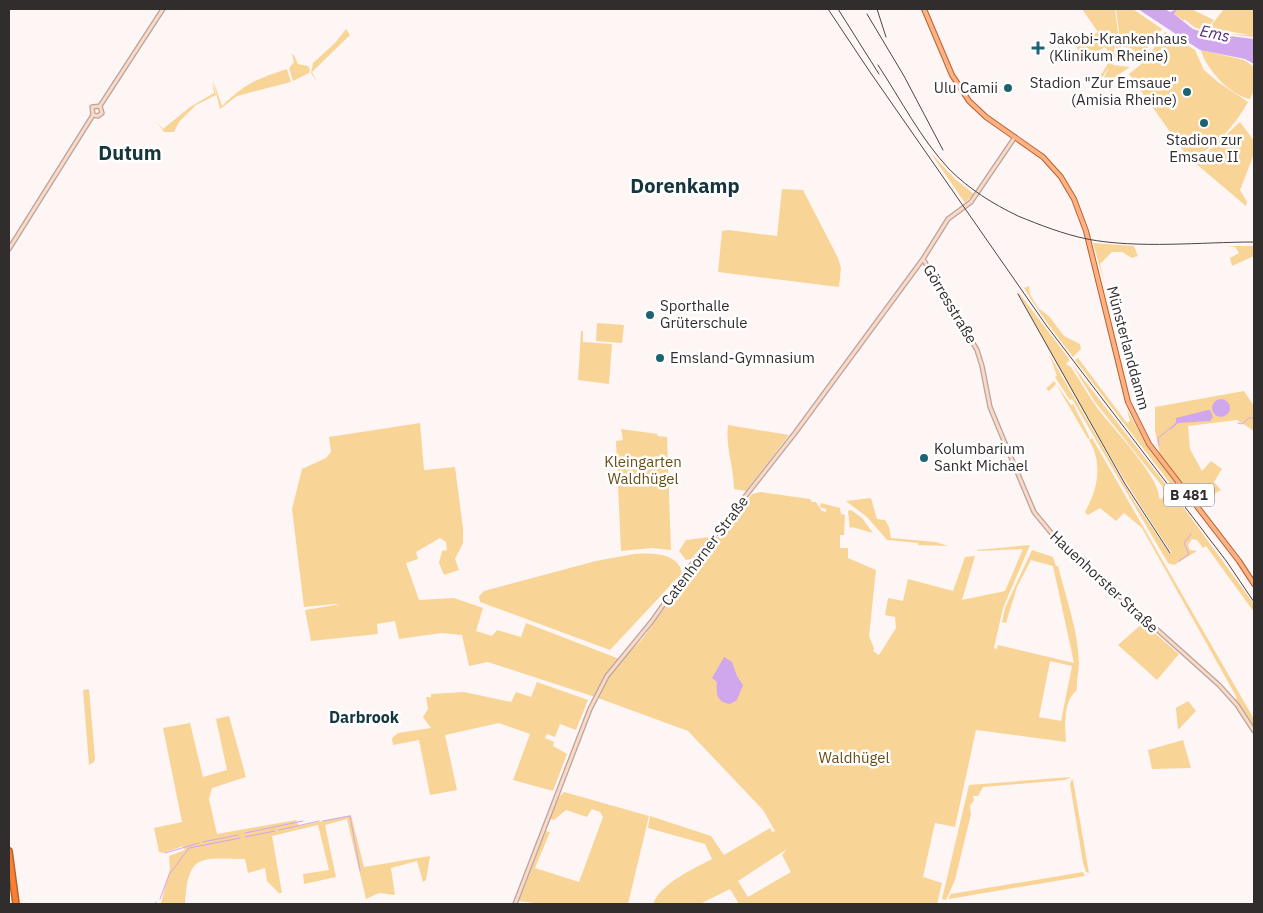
<svg xmlns="http://www.w3.org/2000/svg" width="1263" height="913" font-family="'IBM Plex Sans',sans-serif">
<style>
.green{fill:#f9d497;fill-rule:evenodd}
.water{fill:#d0a7ed}
.lines{fill:none;stroke-linecap:round;stroke-linejoin:round}
.stream{stroke:#d0a7ed;stroke-width:1}
.secondary-casing{stroke:#b3a5a6;stroke-width:5.5}
.primary-casing{stroke:#b66230;stroke-width:6}
.highway-casing{stroke:#b66230;stroke-width:8}
.secondary{stroke:#fed8c1;stroke-width:3}
.primary{stroke:#feb283;stroke-width:4}
.highway{stroke:#fd7e31;stroke-width:5}
.rail{stroke:#4c4646;stroke-width:1}
.poi-dot{fill:#1b6472;stroke:#fff;stroke-width:2}
.labels{text-anchor:middle;stroke-width:5;stroke-linejoin:round;paint-order:stroke}
.shield{fill:#fff;stroke:#706c6c;stroke-width:1}
.shield-label{font-size:14px;font-weight:bold;fill:#322d2d}
.poi-label{font-size:15px;fill:#322d2d;stroke:#fff;text-anchor:start}
.street-label{font-size:15px;fill:#322d2d;stroke:#fff}
.park-label{font-size:15px;fill:#6a4d13;stroke:#fff}
.water-label{font-size:16px;font-style:italic;fill:#5c297a;stroke:#fff}
.neighbourhood-label{font-size:16px;font-weight:bold;fill:#15363d;stroke:#fff}
.district-label{font-size:20px;font-weight:bold;fill:#15363d;stroke:#fff}
</style>
<rect width="100%" height="100%" fill="#fef5f5"/>
<path class="green" d="M1082,9H1115L1118,33L1112,60L1111,56L1105,47L1084,59L1075,45L1098,32Z
M1116,9H1133L1162,29L1141,56L1132,49L1122,46L1113,61L1119,33Z
M1177,9H1191L1214,20L1205,31L1194,27L1184,19V21L1173,13Z
M1224,9L1254,10V37L1227,34L1250,35L1209,28Z
M346,29L350,35L312,72L317,82L311,73L313,63L335,43Z
M1165,32L1195,50L1204,70L1218,82L1248,102C1235,126 1215,147 1190,160L1129,74L1145,61Z
M1201,50L1244,60L1254,67V91L1250,99C1231,96 1205,68 1201,50Z
M292,54L294,55L298,64L308,66L310,70L309,73L293,81L289,68L294,62Z
M1109,62H1111L1110,66L1112,62L1113,65L1130,67L1109,81L1108,77L1106,78L1107,82L1100,86L1109,67L1100,81H1097Z
M287,69L291,82L237,96L220,109L213,80L222,106C247,82 255,80 287,69Z
M212,81L216,95L196,105L179,122L174,132H164L156,121L163,129L190,107L214,93Z
M1240,122L1254,141V154L1240,190L1247,202L1246,206L1194,162L1202,157Z
M930,152L955,179L974,194L965,203Z
M782,189L803,190L838,258L841,268L839,287L718,272L722,231L728,230L777,236Z
M1093,243L1134,246L1138,256L1132,258L1122,252H1112L1100,264L1105,285Z
M1226,246H1254V256L1232,266L1230,258L1239,253L1235,247Z
M1029,286L1030,294L1038,308L1049,316L1064,336L1080,344L1081,349L1073,357C1056,335 1039,313 1024,288Z
M1016,289L1070,360L1066,364L1071,367C1080,381 1088,395 1098,409C1112,427 1161,479 1159,498L1162,499L1165,493L1162,486L1095,402L1071,363L1181,504L1254,604V612L1206,546L1203,548L1197,540L1192,539L1188,545L1190,550L1197,551L1174,565L1168,563L1072,399L1070,400L1055,377L1057,376L1049,354L1134,501L1170,554L1172,553C1114,469 1065,378 1016,289Z
M597,323L624,325L622,343L596,341Z
M581,331H583V342L612,344L609,384L578,380Z
M1078,358L1127,423L1130,421L1127,410L1148,447L1185,495L1181,497L1176,491L1075,360Z
M1054,381L1071,405L1073,404L1090,438L1088,439L1056,384L1049,391L1046,389Z
M1244,391L1254,406V431L1237,420L1188,426L1190,449L1202,471L1211,461L1222,469L1214,482L1221,490L1209,497L1207,505L1201,506L1160,455L1155,430V407Z
M420,423L424,470L455,467L463,528V543L455,559L459,570L444,575L439,563L442,551L447,550L446,542L440,538L416,552L418,559L406,563L419,600L454,598L483,608L476,631L492,636L497,630L521,637L526,623L622,660L643,638L697,563L752,494L761,492L810,499L812,502H816L822,511L826,512V509L820,507L821,503L840,508L841,514L845,515L844,535H840V548H848V558L876,570L869,636L874,648L873,651L879,655L896,628L895,617L885,615L888,598L903,601L908,579L953,591L965,557L975,556L962,600L1005,591L1023,549L978,551L977,550L1030,545L1003,608L994,648L997,649L998,645L1074,663L1053,566L1031,560L1017,587L1006,623L1002,622L1005,608L1032,550L1053,557L1056,566H1058C1066,598 1078,630 1079,663C1079,672 1076,680 1077,690C1063,701 1065,725 1066,742L976,730L955,827L935,823L923,877L942,883L937,904H739L730,889L700,904H653C662,882 692,870 712,859L705,844L648,828L650,816L711,836L724,855L770,828L772,832L775,831L763,810L688,731L598,698L488,662L469,666L462,635L442,633L399,639L395,621L377,624L378,634L311,641L305,610L335,605L341,606L335,604L304,607L292,509L302,469L326,458L331,452L329,437ZM1050,661L1072,666L1061,721L1039,717ZM787,849L782,855L791,872L748,897L738,881Z
M728,425L789,435L746,491L734,489C734,467 725,446 728,425Z
M621,429L658,434L657,436L667,437L671,550L652,548L621,551L616,441L623,440Z
M1092,438L1254,719V727L1235,700L1237,698L1142,528L1124,513L1116,521L1100,508L1088,515L1085,512C1098,488 1103,464 1089,440Z
M871,498L877,519L885,520L889,527L891,538L936,542L948,546L918,545V543L887,540L867,517L846,501Z
M851,510L862,518L873,533L852,527L850,529L848,511Z
M710,537L691,559L686,560L679,551L686,540Z
M634,554C650,553 678,552 682,573L610,650L480,602L479,596L484,591L596,561Z
M1143,623L1179,654L1157,680L1118,645Z
M537,682L588,700L576,730L560,724L555,737L547,734L545,738L554,742L553,746L567,754L553,791L513,780L530,734L499,723L445,735L457,790L430,795L419,740L393,745L392,738L398,733L431,728L423,717L428,709L426,697H431V694L464,692L511,702L516,692L531,697Z
M89,689L95,758L94,762L89,765L83,690Z
M1188,701L1196,711L1178,730L1176,708Z
M229,716L246,777L212,788L209,799L217,834L296,820L299,826L351,815L364,867L430,856L426,880L423,882L417,861L391,868L395,895L379,893L366,899L347,819L325,825L336,877L304,884L303,874L329,870L318,825L272,836L282,893H279L267,881L265,868L248,873L245,859C200,858 188,853 185,904L161,903L170,868L169,856L185,850L183,846L163,853L159,852L154,828L182,822L163,728L190,723L203,777L227,770L216,719Z
M1183,740L1191,768L1152,769L1148,750Z
M1071,777L1065,780L983,787L978,796H973L974,800L970,806L971,814L955,880L946,900L942,899L969,785Z
M1072,779L1073,780L1089,873L1086,872L1083,863L1070,784Z
M564,792L649,816L628,904H542L519,901L546,831L550,832L535,868L579,882L603,817L600,812L592,809L587,817L566,810L554,820L550,819L559,797Z
M1083,872L1085,876L949,899V897L951,894Z"/>
<path class="water" d="M1138,9H1165L1170,12L1177,9L1174,14L1193,29L1206,33L1254,39V64L1245,59L1200,50Z
M1212 408a9 9 0 1 1 18 0a9 9 0 1 1-18 0Z
M1208,410H1210L1213,417L1210,421L1178,423L1169,431L1176,422V418Z
M724,657L732,662L737,676L743,685L737,700L730,704C716,702 716,693 717,682L712,678Z"/>
<g class="lines">
<path class="stream" d="M1238,423L1242,424L1249,418H1254
M1159,445L1158,438L1173,426
M1179,561L1189,554L1184,543L1191,534
M323,821L350,816L360,870
M279,830L319,821
M245,833L303,821
M245,837L275,831
M203,842L238,835
M165,853L199,843
M160,899L169,875L189,848L240,838
M155,904L156,902"/>
<defs>
<path id="secondary" d="M100,106L163,9
M93,115L98,116L102,113L100,106
M93,115L92,107L100,106
M9,249L93,115
M923,259L977,350L982,366L990,407L1002,436L1034,512L1057,540L1219,685L1237,705L1254,731
M515,904L590,709L607,676L652,621L689,568L795,433L923,259L948,219L971,202L1015,137"/>
<path id="primary" d="M924,9L952,75L969,101L986,117L1043,157L1061,177L1074,199L1086,231L1128,402L1149,444L1239,561L1254,584"/>
<path id="highway" d="M9,851L16,904"/>
</defs>
<use href="#secondary" class="secondary-casing"/>
<use href="#primary" class="primary-casing"/>
<use href="#highway" class="highway-casing"/>
<use href="#secondary" class="secondary"/>
<use href="#primary" class="primary"/>
<use href="#highway" class="highway"/>
<path class="rail" d="M828,9L870,72L1046,325L1227,562L1254,602
M838,9L879,74
M877,9L886,37
M867,14L904,76L943,150
M878,65C901,100 921,139 949,169C969,189 993,204 1018,216C1040,225 1063,234 1087,239C1139,249 1201,242 1254,242
M1018,294L1125,484L1170,553"/>
</g>
<g class="poi-dot">
<path d="M1035.5 40.5h5v5h5v5h-5v5h-5v-5h-5v-5h5z"/>
<circle cx="1008" cy="88" r="5"/>
<circle cx="1187" cy="92" r="5"/>
<circle cx="1204" cy="123" r="5"/>
<circle cx="650" cy="315" r="5"/>
<circle cx="660" cy="358" r="5"/>
<circle cx="924" cy="458" r="5"/>
</g>
<g class="labels">
<rect class="shield" x="1164" y="483.5" width="50" height="23" rx="4"/>
<g class="shield-label">
<text x="1189" y="500">B 481</text>
</g>
<g class="poi-label">
<text x="1049" y="44">Jakobi-Krankenhaus<tspan x="1049" dy="17">(Klinikum Rheine)</tspan></text>
<text x="1177" y="88" text-anchor="end">Stadion "Zur Emsaue"<tspan x="1177" dy="17">(Amisia Rheine)</tspan></text>
<text x="998" y="93" text-anchor="end">Ulu Camii</text>
<text x="1204" y="145" text-anchor="middle">Stadion zur<tspan x="1204" dy="17">Emsaue II</tspan></text>
<text x="660" y="311">Sporthalle<tspan x="660" dy="17">Grüterschule</tspan></text>
<text x="670" y="363">Emsland-Gymnasium</text>
<text x="934" y="454">Kolumbarium<tspan x="934" dy="17">Sankt Michael</tspan></text>
</g>
<g class="street-label">
<text transform="translate(950 304) rotate(59)" y="5">Görresstraße</text>
<text transform="translate(1128 348) rotate(75)" y="5">Münsterlanddamm</text>
<text transform="translate(705 551) rotate(-53)" y="5">Catenhorner Straße</text>
<text transform="translate(1104 582) rotate(43)" y="5">Hauenhorster Straße</text>
</g>
<g class="park-label">
<text x="643" y="467">Kleingarten<tspan x="643" dy="17">Waldhügel</tspan></text>
<text x="854" y="763">Waldhügel</text>
</g>
<g class="water-label">
<text transform="translate(1215 33) rotate(12)" y="6">Ems</text>
</g>
<g class="neighbourhood-label">
<text x="364" y="723">Darbrook</text>
</g>
<g class="district-label">
<text x="130" y="160">Dutum</text>
<text x="685" y="193">Dorenkamp</text>
</g>
</g>
<rect width="1263" height="913" fill="none" stroke="#322d2d" stroke-width="20"/>
</svg>
